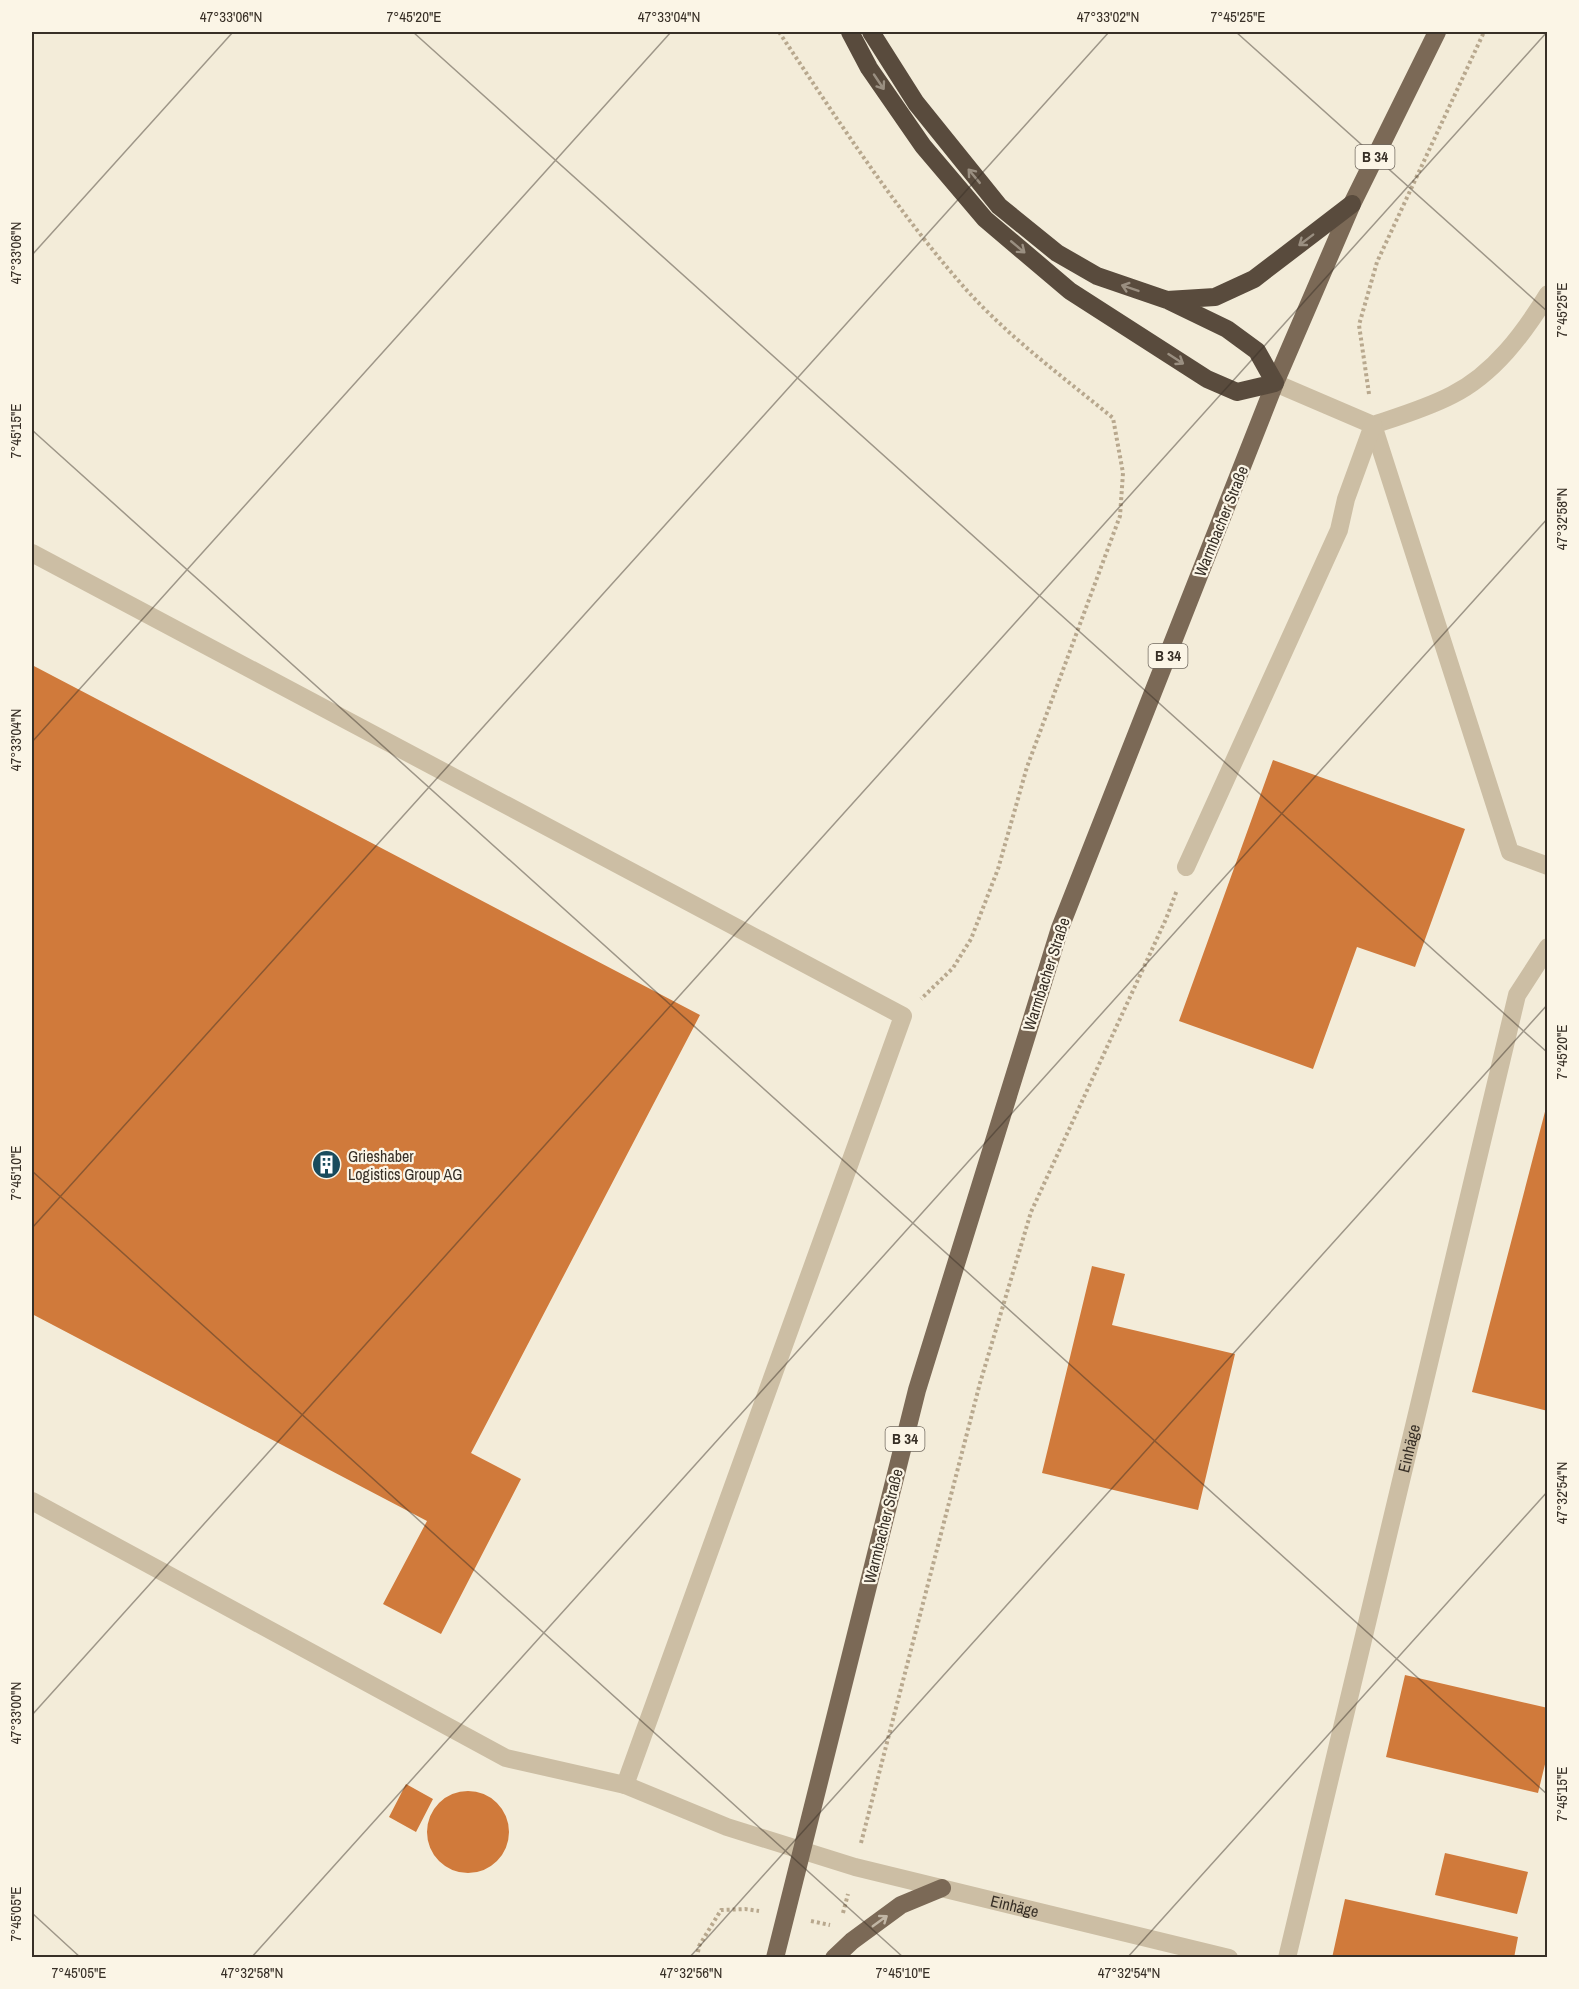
<svg xmlns="http://www.w3.org/2000/svg" width="1579" height="1989" font-family="'Archivo Narrow',sans-serif">
<style>
.building{fill:#d07a3b}
.lines{fill:none;stroke-linecap:round;stroke-linejoin:round}
.path{stroke:#b8a88e;stroke-width:4;stroke-dasharray:3 3;stroke-linecap:butt}
.minor{stroke:#ccbea4;stroke-width:18}
.major{stroke:#7b6956;stroke-width:18}
.highway{stroke:#594b3d;stroke-width:18}
.oneway{stroke:#9a8f81}
.oneway2{stroke:#c1b6a5}
.ticks{fill:none;stroke:#372f26;stroke-width:1.5;stroke-opacity:0.45}
.labels{text-anchor:middle;stroke-width:4.5;stroke-linejoin:round;paint-order:stroke}
.shield{fill:#fbf5e6;stroke:#726a60;stroke-width:1.5}
.shield-label{font-size:15px;font-weight:bold;fill:#372f26}
.street-label{font-size:16px;fill:#372f26;stroke:#fbf5e6}
.poi-label{font-size:16px;fill:#372f26;stroke:#fbf5e6;text-anchor:start}
.neatline{fill:none;stroke:#372f26;stroke-width:2}
.ticks-label{font-size:15px;text-anchor:middle;fill:#372f26}
</style>
<rect width="100%" height="100%" fill="#f3ecd9"/>
<path class="building" d="M32,665L700,1015L471,1453L521,1479L441,1634L383,1604L427,1521L32,1314Z
M1273,760L1465,829L1415,967L1357,947L1313,1069L1179,1021Z
M1547,1104L1548,1105V1411L1472,1392Z
M1092,1266L1125,1274L1112,1325L1235,1354L1198,1510L1042,1473Z
M1405,1675L1548,1708V1752L1538,1793L1386,1757Z
M406,1784L433,1799L416,1832L389,1817Z
M427 1832a41 41 0 1 1 82 0a41 41 0 1 1-82 0Z
M1445,1853L1528,1872L1517,1914L1435,1895Z
M1345,1899L1518,1937L1514,1958H1332Z"/>
<g class="lines">
<path class="path" d="M779,32C837,119 894,207 963,286C1007,336 1062,376 1113,418L1123,473L1120,516L1027,767L998,869L971,939L953,968L921,999
M1369,394L1359,325L1377,262L1484,32
M861,1843L980,1383L1031,1212L1166,919L1177,890
M843,1913L848,1894
M811,1921L830,1925
M697,1958L699,1946L721,1910L745,1909L759,1911"/>
<g class="minor">
<path d="M1275,383L1373,425C1400,416 1427,408 1452,395C1494,374 1524,333 1548,294"/>
<path d="M1373,425L1510,852L1548,866"/>
<path d="M32,553L903,1016L625,1785"/>
<path d="M1186,867L1339,530L1346,499L1373,425"/>
<path id="s1" d="M32,1501L506,1758L625,1785L727,1827L855,1867L1229,1958"/>
<path id="s2" d="M1287,1958L1517,995L1548,947"/>
</g>
<path class="major" d="M775,1958L917,1390L1060,928L1275,383L1352,204L1437,32
M834,1958L852,1941L901,1905L942,1888"/>
<path class="highway" d="M850,32L869,68L923,146L985,219L1070,291L1207,379L1237,392L1275,383L1257,351L1227,329L1167,300
M871,32L916,103L999,206L1057,253L1097,276L1167,300L1215,297L1254,279L1352,204"/>
</g>
<defs><path id="oneway-shaft" d="M-6 0H5M1.5-3L5.5 0L1.5 3" fill="none" stroke-width="1.6" stroke-linecap="round" stroke-linejoin="round" transform="scale(1.5)"/></defs>
<g class="oneway">
<use href="#oneway-shaft" transform="translate(879 82) rotate(56)"/>
<use href="#oneway-shaft" transform="translate(974 176) rotate(-130)"/>
<use href="#oneway-shaft" transform="translate(1306 240) rotate(143)"/>
<use href="#oneway-shaft" transform="translate(1018 247) rotate(40)"/>
<use href="#oneway-shaft" transform="translate(1130 288) rotate(-161)"/>
<use href="#oneway-shaft" transform="translate(1176 359) rotate(33)"/>
</g>
<use class="oneway2" href="#oneway-shaft" transform="translate(880 1921) rotate(-36)"/>
<path class="ticks" d="M413,32L1548,1053M1236,32L1548,312M32,255L233,32M32,430L1548,1795M32,742L671,32M32,1171L904,1958M32,1228L1109,32M32,1715L1547,32M32,1913L81,1958M251,1958L1548,518M689,1958L1548,1004M1127,1958L1548,1491"/>
<defs>
<symbol id="building-disc" viewBox="-11 -11 22 22"><circle r="9.5" fill="#194b5c" stroke="#fbf5e6"/><path d="M-4-6H4V6H1V3H-1V6H-4ZM-2.5-4.3h1.7v1.8h-1.7ZM.8-4.3h1.7v1.8H.8ZM-2.5-1h1.7V.8h-1.7ZM.8-1h1.7V.8H.8Z" fill="#fff"/></symbol>
</defs>
<g fill-rule="evenodd">
<use href="#building-disc" x="310" y="1148" width="33" height="33"/>
</g>
<g class="labels">
<g class="shield">
<rect x="1355.5" y="145" width="39" height="24" rx="4.5"/>
<rect x="1148.5" y="644" width="39" height="24" rx="4.5"/>
<rect x="885.5" y="1427" width="39" height="24" rx="4.5"/>
</g>
<g class="shield-label">
<text x="1375" y="162">B 34</text>
<text x="1168" y="661">B 34</text>
<text x="905" y="1444">B 34</text>
</g>
<g class="street-label">
<text transform="translate(1221 521) rotate(-68)" y="6">Warmbacher Straße</text>
<text transform="translate(1046 974) rotate(-72)" y="6">Warmbacher Straße</text>
<text dy="6" stroke="none"><textPath href="#s2" startOffset="524">Einhäge</textPath></text>
<text transform="translate(883 1526) rotate(-76)" y="6">Warmbacher Straße</text>
<text dy="6" stroke="none"><textPath href="#s1" startOffset="1070">Einhäge</textPath></text>
</g>
<g class="poi-label">
<text x="348" y="1162">Grieshaber<tspan x="348" dy="18">Logistics Group AG</tspan></text>
</g>
</g>
<rect width="1579" height="1989" fill="none" stroke="#fbf5e6" stroke-width="66"/>
<rect x="33" y="33" width="1513" height="1923" class="neatline"/>
<g class="ticks-label">
<text x="231" y="22">47°33'06"N</text>
<text x="414" y="22">7°45'20"E</text>
<text x="669" y="22">47°33'04"N</text>
<text x="1108" y="22">47°33'02"N</text>
<text x="1238" y="22">7°45'25"E</text>
<text transform="translate(16 253) rotate(-90)" y="5">47°33'06"N</text>
<text transform="translate(1562 310) rotate(-90)" y="5">7°45'25"E</text>
<text transform="translate(16 431) rotate(-90)" y="5">7°45'15"E</text>
<text transform="translate(1562 519) rotate(-90)" y="5">47°32'58"N</text>
<text transform="translate(16 740) rotate(-90)" y="5">47°33'04"N</text>
<text transform="translate(1562 1052) rotate(-90)" y="5">7°45'20"E</text>
<text transform="translate(16 1173) rotate(-90)" y="5">7°45'10"E</text>
<text transform="translate(1562 1493) rotate(-90)" y="5">47°32'54"N</text>
<text transform="translate(16 1713) rotate(-90)" y="5">47°33'00"N</text>
<text transform="translate(1562 1794) rotate(-90)" y="5">7°45'15"E</text>
<text transform="translate(16 1914) rotate(-90)" y="5">7°45'05"E</text>
<text x="79" y="1978">7°45'05"E</text>
<text x="252" y="1978">47°32'58"N</text>
<text x="691" y="1978">47°32'56"N</text>
<text x="903" y="1978">7°45'10"E</text>
<text x="1129" y="1978">47°32'54"N</text>
</g>
</svg>
